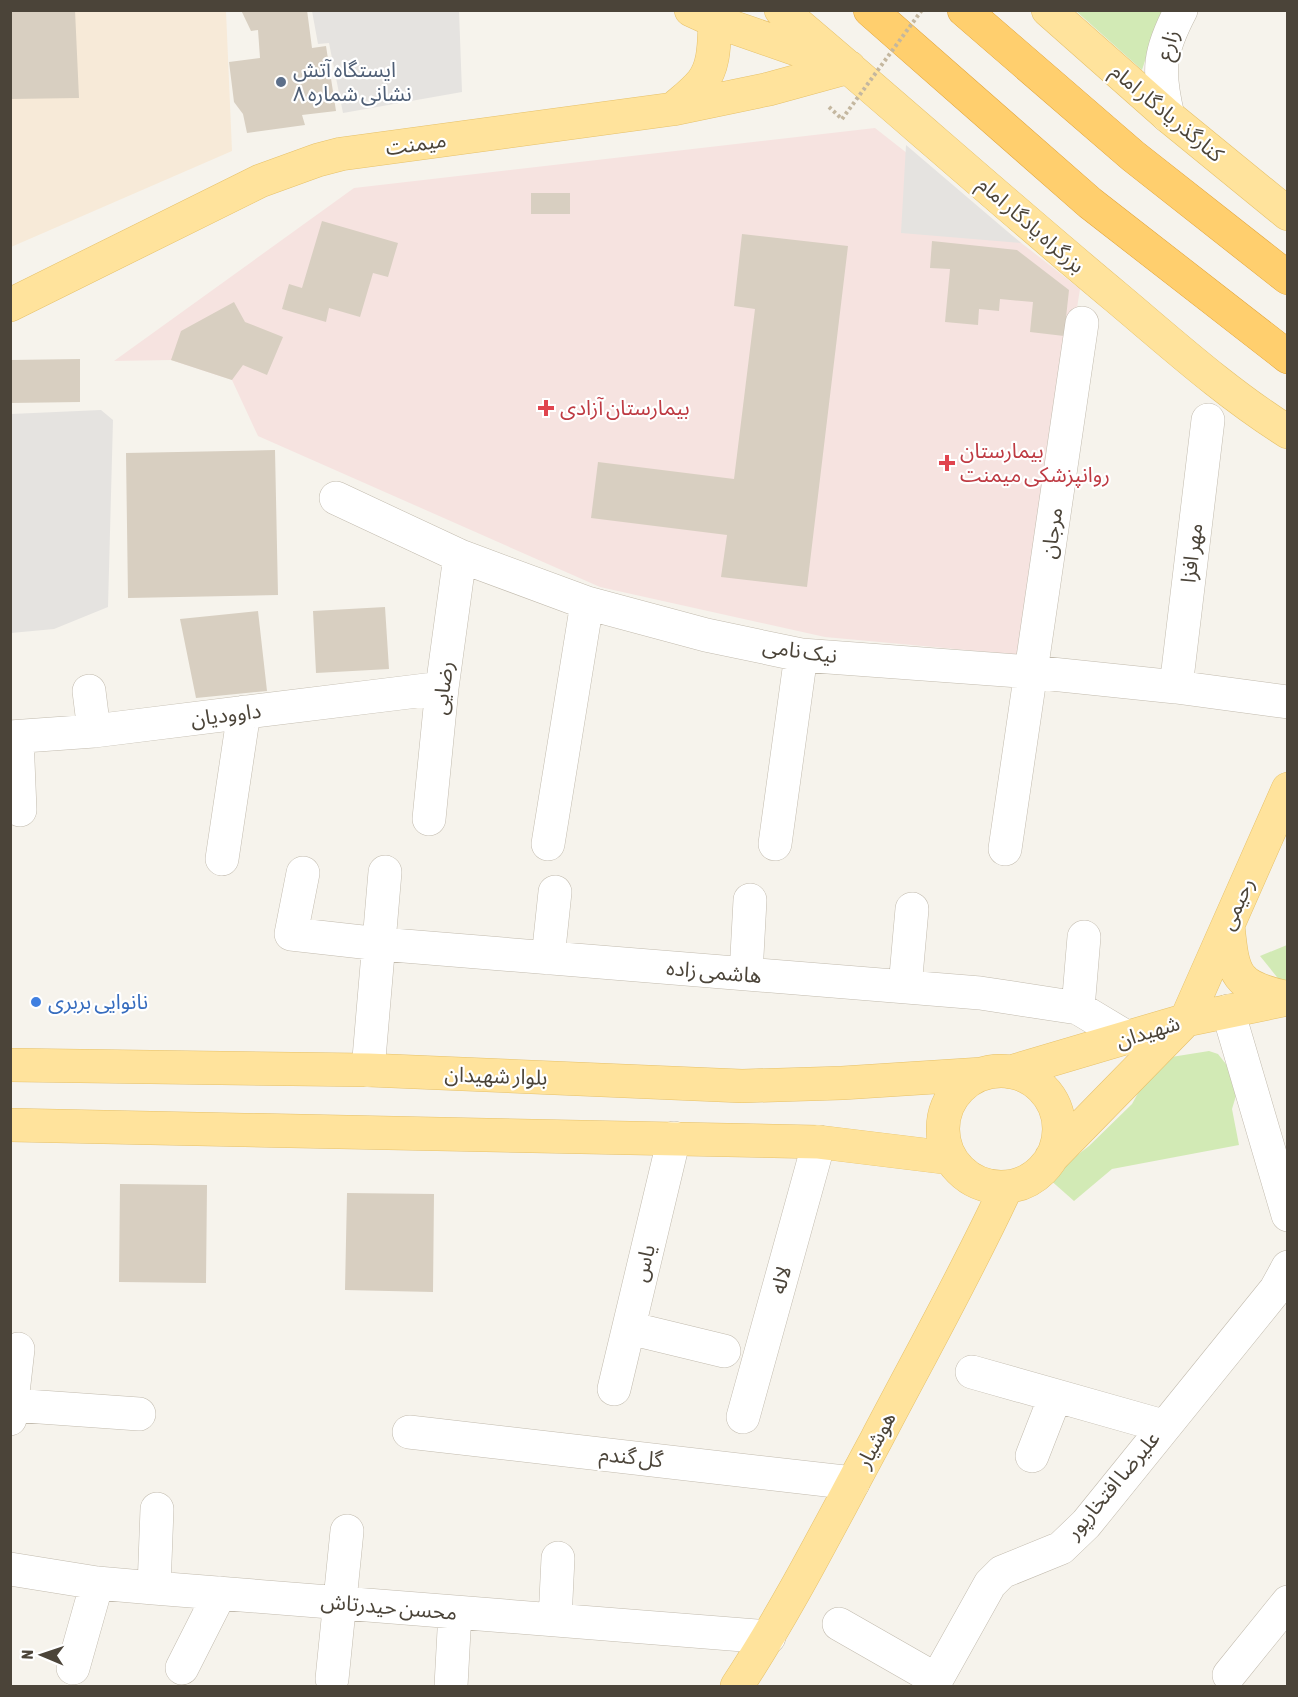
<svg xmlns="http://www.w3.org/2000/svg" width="1298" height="1697" font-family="'Asap Condensed','Noto Sans Arabic',sans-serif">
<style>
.commercial{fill:#f7ead8}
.medical{fill:#f6e3e0}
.green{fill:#d2eab5}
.parking{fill:#e5e3e0}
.building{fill:#d8cfc1}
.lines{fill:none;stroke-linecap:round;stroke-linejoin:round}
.minor-casing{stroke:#c2bbae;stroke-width:34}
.major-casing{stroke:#e6c16a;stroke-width:34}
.highway-casing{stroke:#e0a43c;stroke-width:34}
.path{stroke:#c4b79f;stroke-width:4;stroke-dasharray:3 3;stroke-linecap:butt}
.minor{stroke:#fff;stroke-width:33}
.major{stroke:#ffe39c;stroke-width:33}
.highway{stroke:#ffcf6e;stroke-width:33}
.path-bridge{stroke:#c4b79f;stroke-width:4;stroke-dasharray:3 3;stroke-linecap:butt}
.service-dot{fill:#5c6f8a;stroke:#fff;stroke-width:2}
.health-dot{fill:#e0444e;stroke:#fff;stroke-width:2}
.shop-dot{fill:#3f7fe0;stroke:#fff;stroke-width:2}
.labels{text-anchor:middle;stroke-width:4.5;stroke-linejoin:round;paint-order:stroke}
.street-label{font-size:21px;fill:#4b4439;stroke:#fff}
.service-label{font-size:21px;fill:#4e5e75;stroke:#fff;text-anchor:start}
.health-label{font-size:21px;fill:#be3a42;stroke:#fff;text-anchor:start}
.shop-label{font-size:21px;fill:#366cbe;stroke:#fff;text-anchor:start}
</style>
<rect width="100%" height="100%" fill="#f6f3ec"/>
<path class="commercial" d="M11,11H226L232,151L11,247Z"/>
<path class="medical" d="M875,128L1080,289L1022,655L825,637L600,587L258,436L232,380L171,360L114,361L354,188Z"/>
<path class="green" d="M1076,11H1164L1156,27L1142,70Z
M1287,945V983L1281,982L1260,956Z
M1209,1051L1218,1054L1233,1073L1238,1089L1232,1109L1239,1145L1112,1169L1074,1201L1048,1178L1089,1146L1132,1104L1148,1075L1165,1058Z"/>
<path class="parking" d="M312,11H459L462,92L343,113L329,43L318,44Z
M906,145L1021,243L901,233Z
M101,410L113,420L108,607L54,629L11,633V414Z"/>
<path class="building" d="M10,10H75L79,98L10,99Z
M241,10H307L312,48L326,46L336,111L302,115L305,125L247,133L243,114L234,102L229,62L260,58L258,30L251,31Z
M531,193H570V214H531Z
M322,221L398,243L388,277L373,273L360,317L329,308L326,322L282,309L289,284L302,288Z
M742,234L848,246L807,587L721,577L727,535L591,518L598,462L734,479L755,309L734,306Z
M932,241L1017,250L1069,290L1064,336L1030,332L1033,302L1000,299L999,311L979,309L978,325L945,322L950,269L930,268Z
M234,302L245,322L283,337L267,375L243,365L232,380L171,360L181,331Z
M80,359V402L10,403V360Z
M275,450L278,595L128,598L126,453Z
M385,607L389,669L316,673L313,611Z
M258,611L267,691L196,698L180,619Z
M120,1184L207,1185L206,1283L119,1282Z
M347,1193L434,1194L433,1292L345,1290Z"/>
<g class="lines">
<defs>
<path id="minor" d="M1168,116C1157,70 1159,52 1181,10
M336,498L460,556L587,603L706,635L801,655L1032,672L1176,687L1288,702
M1176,687L1208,420
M89,691L94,731
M10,737L94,731L442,688
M17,737L20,810
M429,819L442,688L460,556
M548,844L587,603
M775,844L801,655
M1005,849L1082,323
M222,859L244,712
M303,873L291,934L380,944L980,993L1078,1008L1128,1038
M548,958L555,892
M746,974L750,900
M905,987L912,909
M1078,1008L1084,937
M1228,1011L1288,1215
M368,1070L385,872
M629,1328L724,1351
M972,1372L1163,1426
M614,1389L674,1138
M12,1405L139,1414
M743,1417L819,1142
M10,1419L18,1349
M409,1432L853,1483
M1032,1456L1055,1397
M10,1569L97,1583L154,1588L769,1637
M154,1588L157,1509
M555,1620L558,1558
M839,1624L937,1680
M73,1668L97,1583
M182,1668L220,1593
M1229,1675L1288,1602
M332,1679L347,1531
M451,1686L455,1612
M933,1686L990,1584L1002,1572L1061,1548L1086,1524L1276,1289L1288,1267"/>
<path id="major" d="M691,10L715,21L830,61
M781,10C894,105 1003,203 1116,297C1172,344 1226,393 1288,432
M1048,10L1168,116L1288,214
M673,109C682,101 694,92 702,82C715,66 714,41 715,21
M10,305L260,181L318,160L341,154L673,109L769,89L849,67
M1228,925C1233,976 1235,986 1288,998
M10,1065L368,1070L742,1086L842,1083L982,1074
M943 1129a58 58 0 1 1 116 0a58 58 0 1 1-116 0Z
M1010,1072L1186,1020L1288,999
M10,1125L819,1142L950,1158
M1051,1158L1186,1020L1288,789
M737,1686C789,1607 831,1523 876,1440C920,1356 966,1274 1006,1188"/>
<path id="highway" d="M870,10L1090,203L1288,357
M964,10L1133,156L1288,278"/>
</defs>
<use href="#minor" class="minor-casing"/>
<use href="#major" class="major-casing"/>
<use href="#highway" class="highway-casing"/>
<path class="path" d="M829,107L842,119"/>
<use href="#minor" class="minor"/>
<use href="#major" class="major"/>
<use href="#highway" class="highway"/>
<path class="path-bridge" d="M842,119L922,10"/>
</g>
<circle class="service-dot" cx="281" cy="82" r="6"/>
<g class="health-dot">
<path d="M543 399h6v6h6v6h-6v6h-6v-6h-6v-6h6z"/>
<path d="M944 454h6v6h6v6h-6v6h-6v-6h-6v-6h6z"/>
</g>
<circle class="shop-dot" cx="36" cy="1002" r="6"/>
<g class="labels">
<g class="street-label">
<text transform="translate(1168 45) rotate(-73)" y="7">زارع</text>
<text transform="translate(1167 113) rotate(40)" y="7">کنارگذر یادگار امام</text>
<text transform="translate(416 144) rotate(-8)" y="7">میمنت</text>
<text transform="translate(1031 225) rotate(41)" y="7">بزرگراه یادگار امام</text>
<text transform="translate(1052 533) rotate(-82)" y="7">مرجان</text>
<text transform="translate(1192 553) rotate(-83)" y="7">مهر افزا</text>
<text transform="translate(800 651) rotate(8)" y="7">نیک نامی</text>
<text transform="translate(443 688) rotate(-83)" y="7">رضایی</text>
<text transform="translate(226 715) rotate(-7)" y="7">داوودیان</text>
<text transform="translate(1237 904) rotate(-66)" y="7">رحیمی</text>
<text transform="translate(714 972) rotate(5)" y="7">هاشمی زاده</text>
<text transform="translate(1148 1032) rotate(-17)" y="7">شهیدان</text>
<text transform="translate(496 1076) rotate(2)" y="7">بلوار شهیدان</text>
<text transform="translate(644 1263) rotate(-76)" y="7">یاس</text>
<text transform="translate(781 1280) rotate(-75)" y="7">لاله</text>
<text transform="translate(876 1440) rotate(-62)" y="7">هوشیار</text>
<text transform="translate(631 1457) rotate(6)" y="7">گل گندم</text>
<text transform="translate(1113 1485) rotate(-50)" y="7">علیرضا افتخارپور</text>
<text transform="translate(389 1607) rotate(5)" y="7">محسن حیدرتاش</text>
</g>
<g class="service-label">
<text x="293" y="77">ایستگاه آتش<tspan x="293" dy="24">نشانی شماره ۸</tspan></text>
</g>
<g class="health-label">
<text x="560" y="415">بیمارستان آزادی</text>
<text x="960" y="458">بیمارستان<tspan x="960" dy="24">روانپزشکی میمنت</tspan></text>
</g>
<g class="shop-label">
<text x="48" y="1009">نانوایی بربری</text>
</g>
</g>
<rect width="1298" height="1697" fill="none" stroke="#4b4439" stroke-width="24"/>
<g transform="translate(42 1655) rotate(272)" stroke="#ffffff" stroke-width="4.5" paint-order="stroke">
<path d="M0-4.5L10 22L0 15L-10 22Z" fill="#4b4439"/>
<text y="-9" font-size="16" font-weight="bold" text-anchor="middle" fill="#4b4439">N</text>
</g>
</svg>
